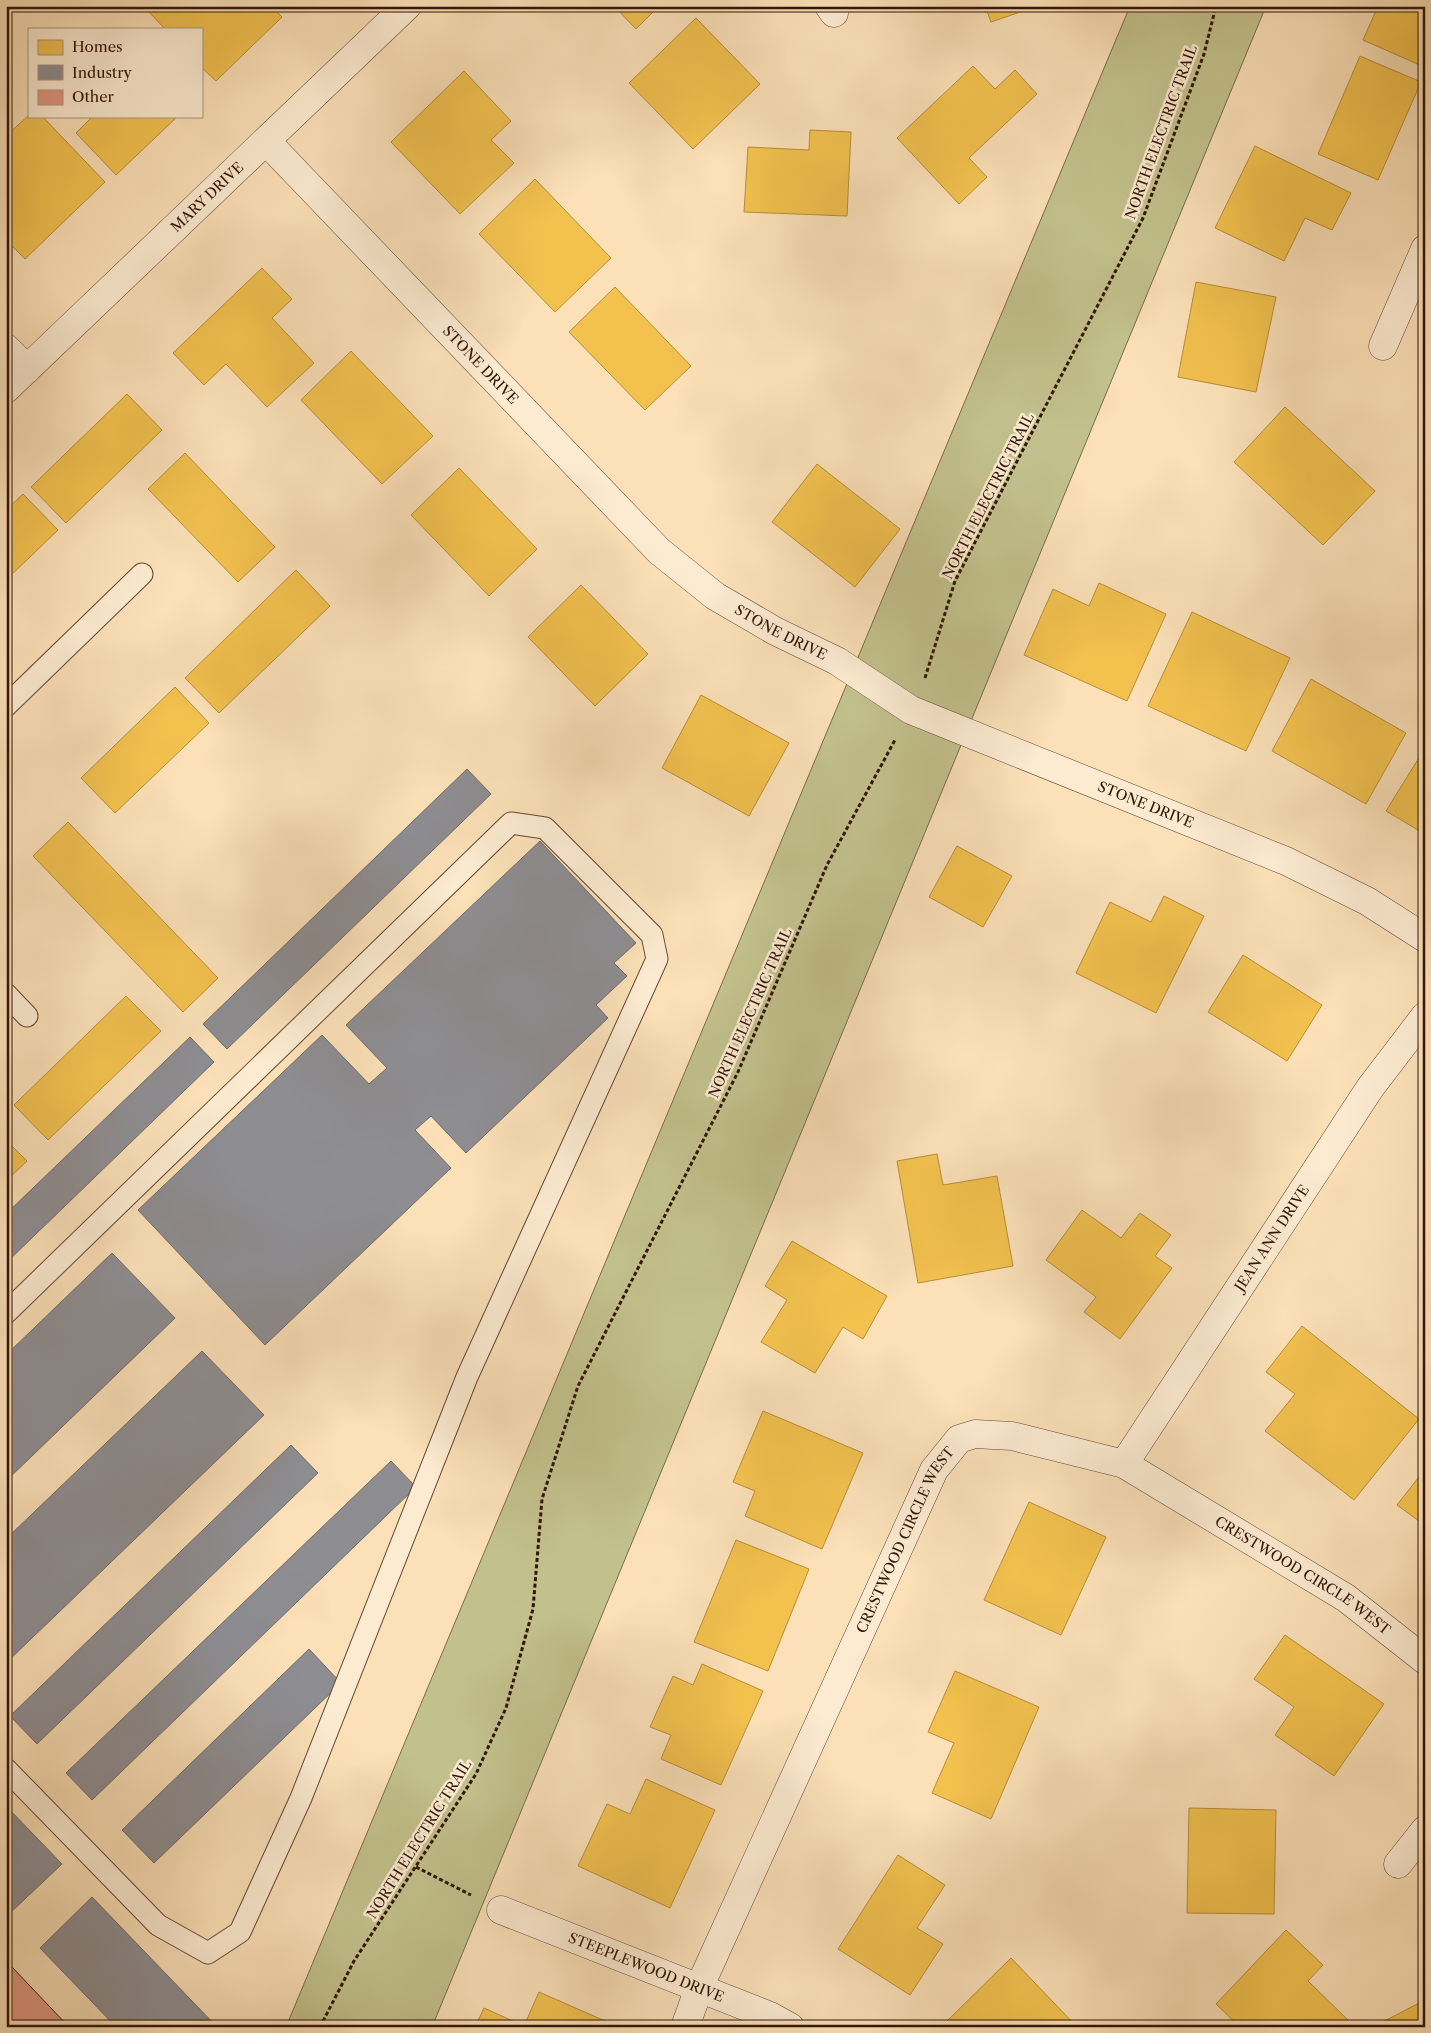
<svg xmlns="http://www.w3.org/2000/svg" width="1431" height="2033" font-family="'Libre Caslon Text',serif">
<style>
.green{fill:#c2c18d;stroke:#7a6b4a}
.homes{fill:#f2c14e;stroke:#b88d38}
.industry{fill:#8d8d92;stroke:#726968}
.building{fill:#e09681;stroke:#321506}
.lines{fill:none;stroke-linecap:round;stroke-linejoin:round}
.service-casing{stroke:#644832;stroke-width:23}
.minor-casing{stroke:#644832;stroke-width:29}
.path{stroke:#321506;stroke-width:3;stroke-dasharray:4 2.5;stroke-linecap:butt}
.service{stroke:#fcebd1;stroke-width:21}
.minor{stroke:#fcebd1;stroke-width:28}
.labels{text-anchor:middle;stroke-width:5;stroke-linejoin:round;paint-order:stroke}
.street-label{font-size:14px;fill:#321506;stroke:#fcebd1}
</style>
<rect width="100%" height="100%" fill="#fbe0b8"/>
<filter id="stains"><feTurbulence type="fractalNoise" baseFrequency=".004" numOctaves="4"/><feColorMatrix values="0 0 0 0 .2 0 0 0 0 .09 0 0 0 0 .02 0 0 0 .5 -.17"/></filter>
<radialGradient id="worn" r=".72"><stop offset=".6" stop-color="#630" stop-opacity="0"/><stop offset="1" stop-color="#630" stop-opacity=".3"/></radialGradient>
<path class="green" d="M1130,6H1266L432,2027H286Z"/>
<path class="homes" d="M155,6H271L282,17L216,81L201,67V29H165L149,12Z
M614,6H659L636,29Z
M985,6H1038L991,22Z
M1378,6H1425V59L1422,66L1363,40Z
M696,18L760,84L693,149L629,83Z
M1360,56L1421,82L1378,180L1318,154Z
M973,66L995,89L1015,70L1037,94L969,158L987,177L959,204L897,138Z
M464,71L511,121L491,140L514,163L460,214L391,142Z
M29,115V116H42L105,182L25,259L6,240V136Z
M93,116H178L116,175L76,133Z
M810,130L851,132L847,216L744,212L748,147L809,150Z
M1255,146L1351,193L1332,230L1305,218L1284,261L1215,228Z
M535,179L611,258L555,312L479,234Z
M262,268L292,299L272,318L314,363L267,407L226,364L204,385L173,353Z
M1196,282L1276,297L1256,392L1178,377Z
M615,287L691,366L645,410L569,332Z
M351,351L433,436L382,484L301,400Z
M127,394L162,430L66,523L31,487Z
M1285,407L1375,491L1323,545L1234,462Z
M185,453L275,547L238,582L148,489Z
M817,464L900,529L855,587L772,522Z
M459,468L537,549L489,596L411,515Z
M23,494L58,530L6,580V510Z
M296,570L330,606L219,713L185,678Z
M1099,583L1166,614L1127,701L1024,655L1053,589L1089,606Z
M581,585L648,654L595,706L528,637Z
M1192,612L1290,658L1246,751L1148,706Z
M1311,679L1406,733L1366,804L1272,751Z
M175,687L209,723L115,813L81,778Z
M701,695L789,743L749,816L662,768Z
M1425,748V830L1423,833L1386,811Z
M68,822L218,978L183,1012L33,856Z
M957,846L1012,876L983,927L929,897Z
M1164,896L1204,916L1156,1013L1076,973L1110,902L1151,922Z
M1243,955L1322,1005L1287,1061L1208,1012Z
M126,996L161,1031L48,1140L14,1105Z
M6,1140L27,1161L6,1181Z
M937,1154L943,1185L997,1176L1013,1266L918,1283L897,1161Z
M1082,1210L1121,1238L1140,1213L1171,1235L1155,1256L1172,1268L1120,1339L1084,1312L1096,1297L1046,1260Z
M792,1241L887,1296L863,1339L843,1327L815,1373L761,1342L787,1300L765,1286Z
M1302,1326L1419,1419L1354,1500L1265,1431L1295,1394L1266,1372Z
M763,1411L863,1453L822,1549L745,1516L755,1491L733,1482Z
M1425,1469V1514L1419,1521L1397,1505Z
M1029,1502L1106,1537L1061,1635L984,1600Z
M736,1540L809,1569L768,1671L694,1642Z
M1285,1635L1384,1704L1334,1776L1275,1735L1294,1707L1254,1679Z
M702,1664L763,1691L721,1785L661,1759L671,1735L650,1727L673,1676L693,1685Z
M955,1671L1039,1707L991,1819L932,1793L954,1743L928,1732Z
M646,1779L715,1810L670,1908L578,1866L607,1804L630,1814Z
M1189,1808L1276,1810L1274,1914L1187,1913Z
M898,1855L945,1885L917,1928L943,1944L910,1995L838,1949Z
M1286,1930L1323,1965L1308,1981L1348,2020L1342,2027H1240L1216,2004Z
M1011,1958L1077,2027H951L946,2022Z
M539,1992L619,2027H475L484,2008L524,2026Z
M1425,2000V2027H1373Z"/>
<path class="industry" d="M467,769L491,794L227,1049L203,1024Z
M540,841L636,943L614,963L627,976L596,1005L608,1018L466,1153L431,1116L415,1130L451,1168L265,1345L138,1210L322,1035L369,1084L387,1068L346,1025Z
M190,1037L214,1062L6,1263V1214Z
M112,1253L175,1318L6,1481V1355Z
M202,1351L264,1415L6,1663V1539Z
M291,1445L318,1473L37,1744L10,1716Z
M391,1461L416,1487L92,1800L66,1773Z
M309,1649L341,1683L154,1863L122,1830Z
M6,1806L62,1864L9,1914L6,1911Z
M92,1897L217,2027H116L40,1948Z"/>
<path class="building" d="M11,1966L69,2027H6V1970Z"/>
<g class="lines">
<defs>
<path id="service" d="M6,706L142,574
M6,994L27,1016
M6,1313L511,823L545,828L652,935L657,959L467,1377L301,1798L240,1932L208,1953L158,1925L6,1769"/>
<g id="minor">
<path d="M829,6L834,13"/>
<path id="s1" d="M266,141L659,551L715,596L775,631L837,661L911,710L1286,861L1367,901L1425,938"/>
<path d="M1383,346L1425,249"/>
<path d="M6,348L27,369"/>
<path id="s2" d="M6,389L407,6"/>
<path id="s3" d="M1124,1464L1370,1088L1425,1016"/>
<path d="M1398,1864L1425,1830"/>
<path id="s4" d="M501,1910L770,2016L790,2027"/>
<path id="s5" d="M685,2027L699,1988L934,1470L959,1439L975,1434L1012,1436L1124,1464L1346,1598L1425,1660"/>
</g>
</defs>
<use href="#service" class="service-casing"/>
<use href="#minor" class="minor-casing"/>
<path class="path" d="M925,678L955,581L1143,218L1204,54L1216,6
M416,1867L471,1895
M320,2027L354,1961L476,1774L506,1708L533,1609L542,1499L578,1386L738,1072L827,865L895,740"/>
<use href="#service" class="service"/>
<use href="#minor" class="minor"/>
</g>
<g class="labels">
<g class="street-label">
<text transform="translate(1161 132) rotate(-70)" y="5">NORTH ELECTRIC TRAIL</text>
<text dy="5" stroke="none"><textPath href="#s2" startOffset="278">MARY DRIVE</textPath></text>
<text dy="5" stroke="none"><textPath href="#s1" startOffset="310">STONE DRIVE</textPath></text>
<text transform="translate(988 496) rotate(-63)" y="5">NORTH ELECTRIC TRAIL</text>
<text dy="5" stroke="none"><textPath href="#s1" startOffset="715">STONE DRIVE</textPath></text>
<text dy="5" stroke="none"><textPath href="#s1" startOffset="1120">STONE DRIVE</textPath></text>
<text transform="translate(750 1013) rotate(-66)" y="5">NORTH ELECTRIC TRAIL</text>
<text dy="5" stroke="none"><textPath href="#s3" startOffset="270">JEAN ANN DRIVE</textPath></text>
<text dy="5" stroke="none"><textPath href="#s5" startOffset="535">CRESTWOOD CIRCLE WEST</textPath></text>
<text dy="5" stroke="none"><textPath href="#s5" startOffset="1030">CRESTWOOD CIRCLE WEST</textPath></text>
<text transform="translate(419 1839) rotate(-58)" y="5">NORTH ELECTRIC TRAIL</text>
<text dy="5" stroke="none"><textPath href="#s4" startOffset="156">STEEPLEWOOD DRIVE</textPath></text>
</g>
</g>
<rect width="1431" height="2033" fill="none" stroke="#fbe0b8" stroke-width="25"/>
<rect x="8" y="8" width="1416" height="2018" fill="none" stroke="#321506" stroke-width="2.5"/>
<rect x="12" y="12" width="1406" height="2008" fill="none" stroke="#321506"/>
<rect x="28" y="28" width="175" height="90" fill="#fcebd1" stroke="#ab9580"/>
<rect x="38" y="40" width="25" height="15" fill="#f2c14e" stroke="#ab9580"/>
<text x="72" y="52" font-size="15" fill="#321506">Homes</text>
<rect x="38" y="65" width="25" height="15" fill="#8d8d92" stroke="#ab9580"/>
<text x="72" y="78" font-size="15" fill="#321506">Industry</text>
<rect x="38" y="90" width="25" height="15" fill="#e09681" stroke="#ab9580"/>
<text x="72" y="102" font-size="15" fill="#321506">Other</text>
<rect width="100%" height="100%" filter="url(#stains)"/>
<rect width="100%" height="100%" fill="url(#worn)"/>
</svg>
